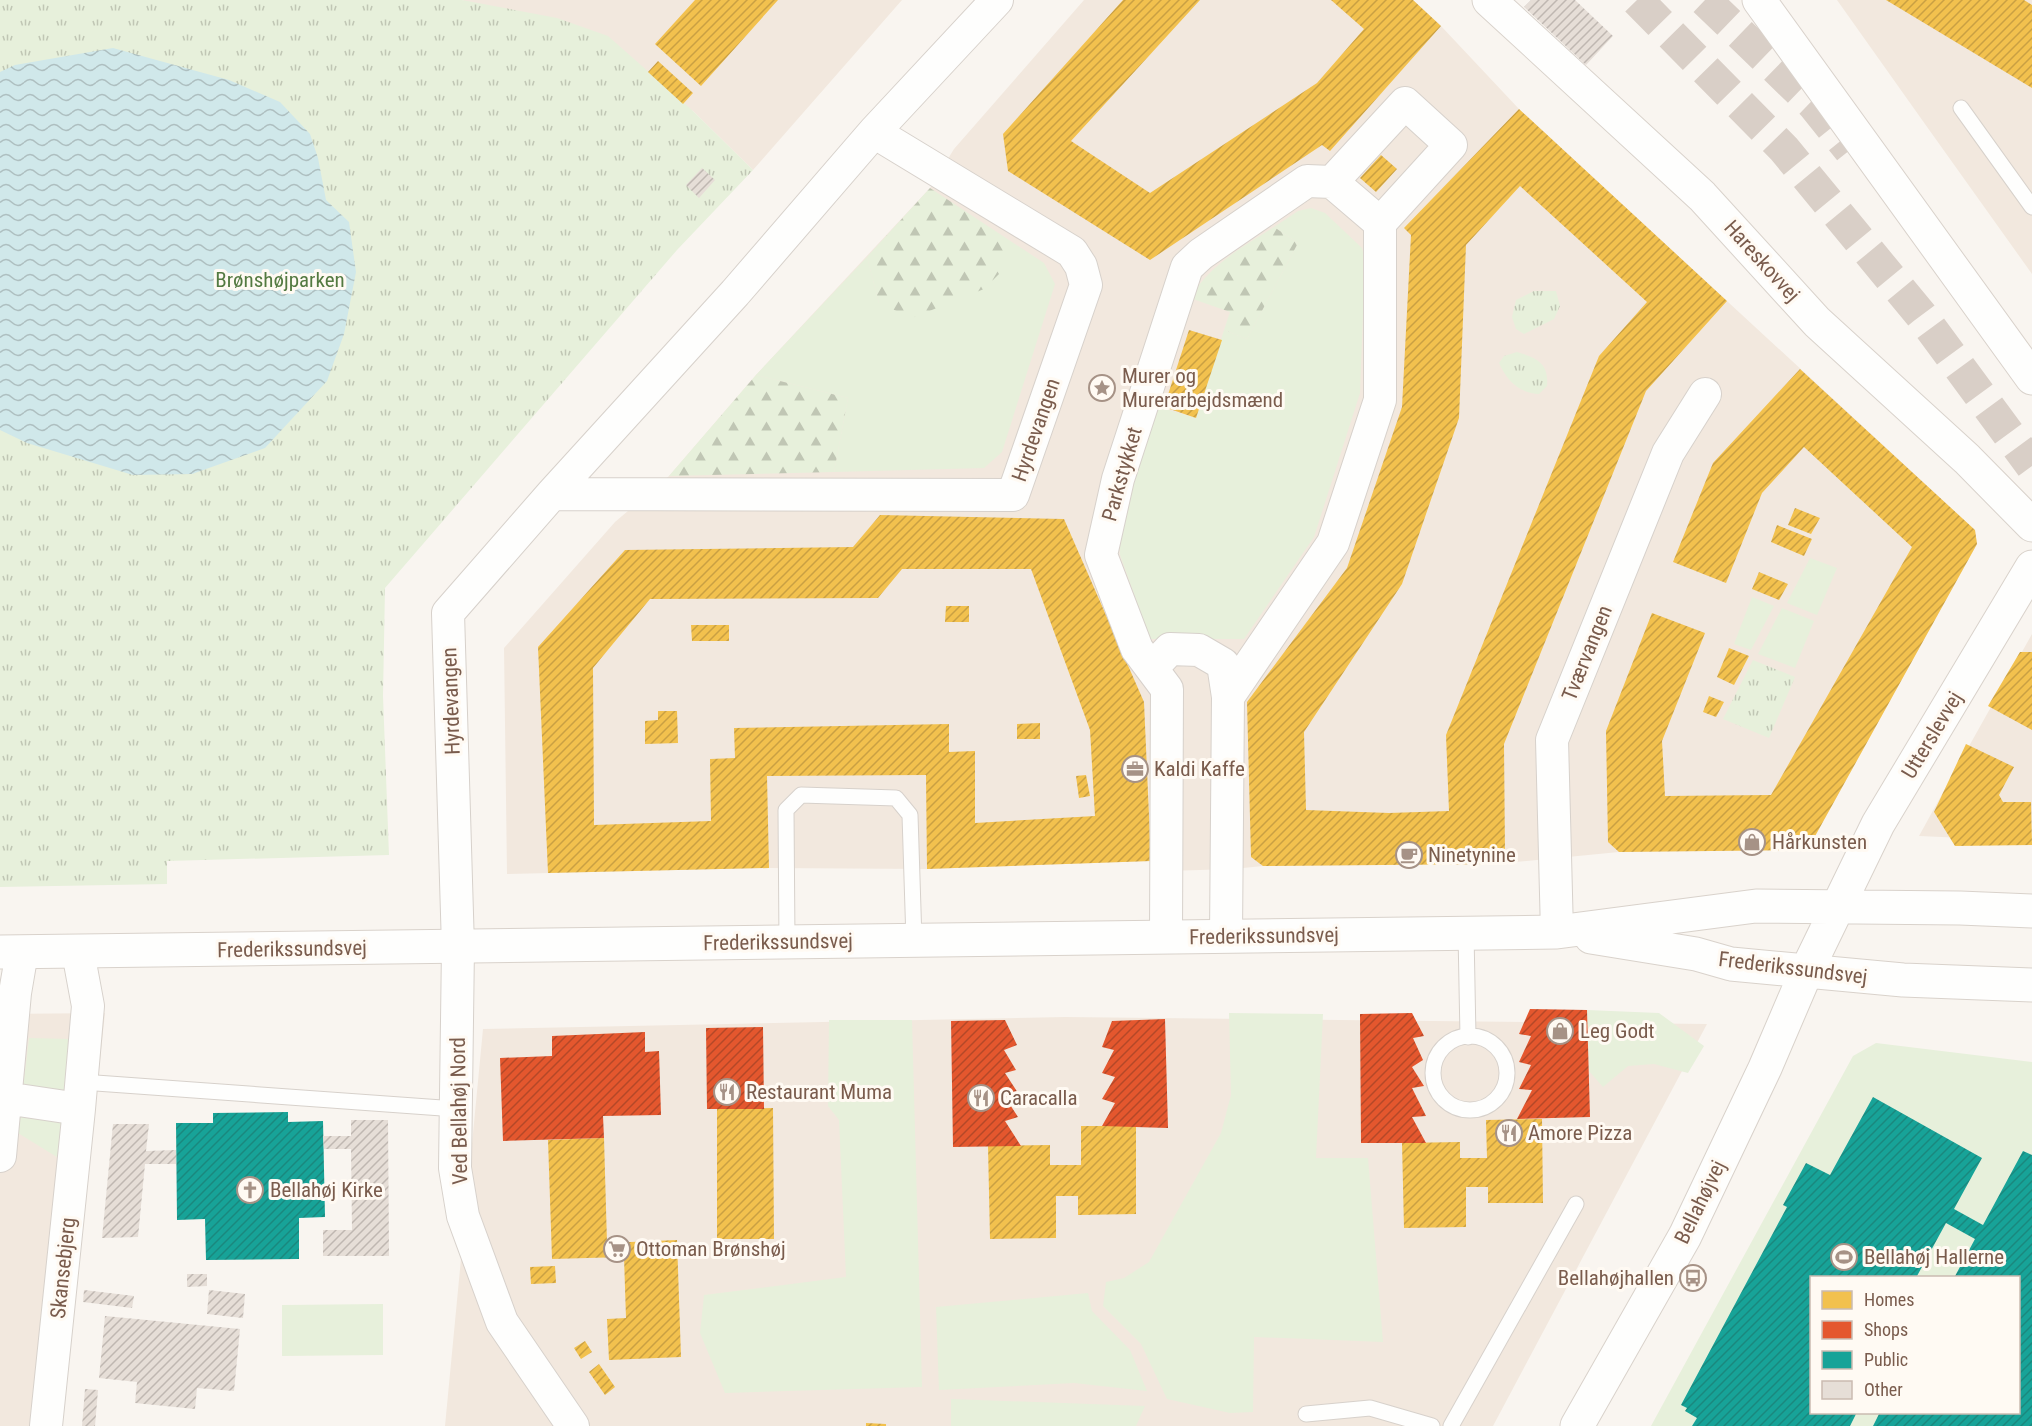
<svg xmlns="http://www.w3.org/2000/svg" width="2032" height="1426" font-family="'Roboto Condensed',sans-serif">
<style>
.residential{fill:#f2e8de}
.green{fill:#e7f0db;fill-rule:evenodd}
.forest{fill:url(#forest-firs)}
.park{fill:url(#park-tufts)}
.water{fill:url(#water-waves)}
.homes{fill:url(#homes-hatch);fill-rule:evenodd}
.shops{fill:url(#shops-hatch)}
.public{fill:url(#public-hatch)}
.building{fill:url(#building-hatch)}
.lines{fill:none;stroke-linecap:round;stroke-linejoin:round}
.primary-tunnel{stroke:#d9cfc7;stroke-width:33;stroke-dasharray:33 16;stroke-linecap:butt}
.lane-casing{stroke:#d7d1cb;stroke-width:17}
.street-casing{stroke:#d7d1cb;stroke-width:34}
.secondary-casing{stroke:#d9d2cb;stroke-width:35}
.lane{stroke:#fefefd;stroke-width:15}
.street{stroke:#fefefd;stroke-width:32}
.secondary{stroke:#fefefd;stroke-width:33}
.labels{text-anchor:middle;stroke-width:6;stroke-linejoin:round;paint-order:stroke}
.street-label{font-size:21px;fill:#7a5c4d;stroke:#fffaf3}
.park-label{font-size:21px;fill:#537a41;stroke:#fffaf3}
.poi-label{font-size:21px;fill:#7a5c4d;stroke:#fffaf3;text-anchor:start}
</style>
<defs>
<pattern id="forest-firs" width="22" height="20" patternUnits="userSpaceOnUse" patternTransform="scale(1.5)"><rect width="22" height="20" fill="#e7f0db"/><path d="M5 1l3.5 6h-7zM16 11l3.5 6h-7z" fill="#c0c6b4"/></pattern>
<pattern id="park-tufts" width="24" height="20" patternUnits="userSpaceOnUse" patternTransform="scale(1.5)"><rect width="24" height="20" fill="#e7f0db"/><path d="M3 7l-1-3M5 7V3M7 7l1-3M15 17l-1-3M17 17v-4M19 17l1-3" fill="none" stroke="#c0c6b4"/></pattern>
<pattern id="water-waves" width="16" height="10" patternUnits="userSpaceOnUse" patternTransform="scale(1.5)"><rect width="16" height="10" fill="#d0e8ea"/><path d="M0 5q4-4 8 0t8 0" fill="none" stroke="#aebfc0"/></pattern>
<pattern id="homes-hatch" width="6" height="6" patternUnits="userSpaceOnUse" patternTransform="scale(1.5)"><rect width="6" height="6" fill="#f2c14e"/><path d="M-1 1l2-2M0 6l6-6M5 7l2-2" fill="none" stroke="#c9a043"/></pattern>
<pattern id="shops-hatch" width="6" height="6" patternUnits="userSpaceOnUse" patternTransform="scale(1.5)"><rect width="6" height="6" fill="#e4572e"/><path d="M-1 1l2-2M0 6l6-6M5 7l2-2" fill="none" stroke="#b44828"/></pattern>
<pattern id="public-hatch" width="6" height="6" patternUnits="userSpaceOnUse" patternTransform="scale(1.5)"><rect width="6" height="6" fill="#17a398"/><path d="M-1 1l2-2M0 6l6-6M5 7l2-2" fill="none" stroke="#1a887e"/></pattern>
<pattern id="building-hatch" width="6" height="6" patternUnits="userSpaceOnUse" patternTransform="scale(1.5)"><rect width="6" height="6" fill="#e6ded7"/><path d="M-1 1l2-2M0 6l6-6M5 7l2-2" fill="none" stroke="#bfb7b1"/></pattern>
</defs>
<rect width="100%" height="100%" fill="#f9f5f0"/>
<path class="residential" d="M462,0H902L753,170L693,111Z
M1084,0H1413L1441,26L1519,109L1975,530L1977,544L1814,838L1795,850L1619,852L1495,864L1263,866L1233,869L1166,871L1151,861L927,869L769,868L507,874L504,648L615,522L669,476L756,375L930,188L954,149Z
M1837,0H2032V274L1920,117Z
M2032,634V841L1919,836L1941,796Z
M105,1013L61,1426H0V1014Z
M1065,1017L1707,1024L1493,1426H445L483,1029Z"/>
<path class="green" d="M1311,208L1325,213L1362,248L1365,260L1360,393L1314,537L1244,639H1150L1120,555L1119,531L1155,406L1196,418L1224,330L1247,339L1298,243L1274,227L1298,211Z
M1009,240L1044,263L1055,284L1002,452L984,468L834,472L848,398L756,375L867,257L879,303L1009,264Z
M1810,558L1837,568L1817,615L1787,603Z
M1752,597L1774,606L1751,650L1734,644Z
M1782,608L1814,621L1795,668L1758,654Z
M1587,1010L1659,1013L1704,1046L1688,1073L1654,1064L1628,1066L1603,1087L1589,1071Z
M1229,1013L1323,1014L1316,1158H1368L1383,1342L1254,1337L1253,1412L1230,1413L1167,1399L1141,1344L1103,1306L1106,1282L1124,1278L1149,1262L1221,1133L1231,1095Z
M829,1020H912L922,1387L725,1393L700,1333L704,1295L846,1277L839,1120L828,1106Z
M29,1038L71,1039L67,1092L23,1088Z
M1876,1043L2032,1062V1426H1651L1853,1056ZM1812,1278H2018V1412H1812Z
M22,1109L79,1115L73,1167L18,1133Z
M1088,1293L1092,1311L1130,1350L1147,1391L1074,1383L939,1390L936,1307Z
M383,1304V1355L282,1356V1305Z
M951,1399L1145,1406L1136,1426H951Z"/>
<path class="forest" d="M930,188L1009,240V264L984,289L912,318L879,303L867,257Z
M1274,227L1298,243L1247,339L1224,330L1230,312L1190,298C1211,264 1241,248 1274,227Z
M756,375L848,398L834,472L669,476Z"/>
<path class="park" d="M0,0H462L557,18L608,36L693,111L753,170L677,250L385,588L383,696L389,855L167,861V884L0,887Z
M1534,291H1556L1560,306L1554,319L1524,334L1516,329L1512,317L1516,300Z
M1517,352C1538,358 1549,364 1547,386L1539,394C1519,393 1507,381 1499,363L1504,356Z
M1753,660L1795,677L1769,738L1723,719Z"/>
<path class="water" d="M113,48L229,80L280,102L310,134L318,158L326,200L349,222L356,272L344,334L327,381L265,448L192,474L133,475L27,443L0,430V72L15,65Z"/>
<path class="homes" d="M695,0H778L701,86L655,44Z
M1123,0H1200L1071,141L1150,193L1317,83L1364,29L1331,0H1413L1441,26L1330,151L1322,145L1150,260L1008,171L1003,134Z
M1886,0H2024L2032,5V88Z
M658,61L693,93L683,104L648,72Z
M1519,109L1727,301L1646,391L1504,744L1505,853L1495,864L1263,866L1251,857L1247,702L1347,568L1402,407L1411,235L1404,228ZM1520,186L1647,302L1599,356L1446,735L1449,811L1389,813L1306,810L1304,732L1402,584L1459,418L1466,245Z
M1381,155L1397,169L1376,192L1360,178Z
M1189,330L1222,340L1196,418L1164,407Z
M1800,369L1975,530L1977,544L1814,838L1795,850L1619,852L1608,842L1606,731L1652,613L1705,633L1662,741L1665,796L1771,795L1912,547L1804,447L1762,493L1726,583L1673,562L1713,463Z
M1795,508L1820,518L1811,534L1788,525Z
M880,515L1064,519L1144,702L1151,861L927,869L926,775L767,776L769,868L548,873L538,647L625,550L853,547ZM902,569H1031L1090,730L1095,816L975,823V751L949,752V724L734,728L735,758L710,759L711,821L594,825L593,668L650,599L878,598Z
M1777,525L1812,539L1804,556L1771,542Z
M1759,572L1788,584L1779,600L1752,589Z
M946,606H969V622H945Z
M691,625H729V641H692Z
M1729,648L1749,656L1734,685L1717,677Z
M2020,652H2032V730L1988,706Z
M1709,696L1724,702L1716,717L1703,712Z
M658,711H677L678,743L645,744V721L658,720Z
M1040,723V739H1017V724Z
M1966,744L2014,767L1999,795L2003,802H2031L2032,845L1955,846L1934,812Z
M1086,775L1090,796L1079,798L1076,776Z
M773,1108L774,1239H717V1109Z
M1542,1119L1543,1203H1488V1187H1466V1227L1404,1228L1402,1143L1460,1142V1158H1487L1486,1120Z
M1081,1126H1136V1214L1078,1215V1196H1056V1238L990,1239L988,1146L1050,1145V1165H1081Z
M604,1138L607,1243L677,1240L681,1357L609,1360L607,1319L626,1318L624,1257L552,1259L548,1140Z
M555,1266L556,1283L531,1284L530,1267Z
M585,1341L592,1352L581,1359L574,1348Z
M599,1364L615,1387L605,1395L589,1372Z
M866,1423L886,1424V1426H866Z"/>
<path class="shops" d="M1530,1009L1587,1010L1590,1117L1517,1119L1532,1090L1519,1089L1531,1065L1519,1062L1531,1036L1519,1034Z
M1412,1013L1424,1036L1413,1038L1423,1060L1412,1067L1424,1086L1412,1088L1426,1116L1412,1117L1426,1143H1361L1360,1014Z
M1165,1019L1168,1128L1102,1126L1115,1103L1102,1099L1115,1077L1102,1073L1114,1050L1102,1047L1112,1021Z
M1005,1020L1017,1045L1004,1050L1016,1070L1005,1073L1018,1093L1005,1097L1018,1117L1005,1121L1021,1146L953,1147L951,1021Z
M763,1027L764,1109H707L706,1028Z
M645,1032V1052L659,1051L661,1115L603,1116L604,1138L503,1141L500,1058L552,1056V1036Z"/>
<path class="public" d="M1873,1097L1982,1158L1954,1209L1983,1225L2023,1151L2032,1155V1426H1873L1880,1412H2018V1278H1954L1975,1239L1946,1223L1917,1276L1920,1278H1812V1412H1857L1850,1426H1692L1697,1418L1685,1411L1687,1408L1681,1405L1787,1207L1783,1205L1806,1163L1830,1175Z
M288,1112V1122L323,1121L325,1217L299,1218V1259L206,1260L205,1219L177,1220L176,1123H213V1113Z"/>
<path class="building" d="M1531,0H1575L1613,36L1586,65L1524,7Z
M702,168L715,180L699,198L686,185Z
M351,1120H388L389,1256H323V1230H352L351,1149H324L323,1136H351Z
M113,1124H149L146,1151L176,1150V1164H145L138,1237L102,1238Z
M187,1274H207V1286L187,1287Z
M84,1290L134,1296L132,1308L83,1302Z
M209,1290L245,1294L243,1318L207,1314Z
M105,1316L240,1329L234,1391L197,1388L195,1409L135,1403L137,1382L99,1378Z
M85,1389L98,1390L95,1426H82Z"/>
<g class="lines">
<path class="primary-tunnel" d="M1637,0L1784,149L1921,315L2032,466
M1705,0L1813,104L1850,150"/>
<defs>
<path id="lane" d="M1961,108L2032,207
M1466,933L1468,1037
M787,942L786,810L801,795L896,798L910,815L914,941
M1433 1073a37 37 0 1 1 74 0a37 37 0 1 1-74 0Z
M82,1082L456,1109
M1306,1414L1370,1408L1432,1426
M1451,1426L1576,1204"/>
<path id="street" d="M1332,182L1405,103L1451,145L1380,223
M552,494L1013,495L1086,285L1081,266L1072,252L874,132
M1152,668L1170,649L1199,650L1223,664L1228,697
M1557,932L1552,740L1668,453L1705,394
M1166,937L1167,689L1137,649L1101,555L1118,479L1187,267L1201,254L1307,181L1332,182L1380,223V400L1333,543L1228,697L1226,936
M5,1098L79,1109
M0,1156L15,993L22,952
M46,1426L79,1109L88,1006L78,952
M573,1426L502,1322L463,1216L455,1168L458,947L448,613L552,494L735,293L874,132L997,0"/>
<path id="secondary" d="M1489,0L1702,196L1817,322L1967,459L2032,525
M1759,0L2032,378
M1591,937L1696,954L1731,964L1903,980L2032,985
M0,952L1557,932L1756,906L1960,908L2032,911
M1577,1426L1685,1236L1765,1068L1807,970L1878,824L2032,567"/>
</defs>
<use href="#lane" class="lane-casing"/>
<use href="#street" class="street-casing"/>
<use href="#secondary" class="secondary-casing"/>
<use href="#lane" class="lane"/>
<use href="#street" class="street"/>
<use href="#secondary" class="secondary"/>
</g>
<defs>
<symbol id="sight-ring" viewBox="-11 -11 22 22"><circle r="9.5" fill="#fffaf3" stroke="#a69286" stroke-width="1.5"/><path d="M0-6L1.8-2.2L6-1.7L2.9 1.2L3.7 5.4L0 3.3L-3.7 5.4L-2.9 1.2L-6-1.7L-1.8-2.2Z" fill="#a69286"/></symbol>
<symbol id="office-ring" viewBox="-11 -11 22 22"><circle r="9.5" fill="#fffaf3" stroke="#a69286" stroke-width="1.5"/><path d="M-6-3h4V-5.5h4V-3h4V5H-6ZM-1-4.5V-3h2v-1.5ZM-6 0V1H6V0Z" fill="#a69286"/></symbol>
<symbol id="shop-ring" viewBox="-11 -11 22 22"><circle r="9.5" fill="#fffaf3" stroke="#a69286" stroke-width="1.5"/><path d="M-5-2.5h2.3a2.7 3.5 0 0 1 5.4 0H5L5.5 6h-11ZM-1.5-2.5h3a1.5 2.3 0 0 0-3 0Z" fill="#a69286"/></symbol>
<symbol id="cafe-ring" viewBox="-11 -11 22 22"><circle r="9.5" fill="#fffaf3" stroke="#a69286" stroke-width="1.5"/><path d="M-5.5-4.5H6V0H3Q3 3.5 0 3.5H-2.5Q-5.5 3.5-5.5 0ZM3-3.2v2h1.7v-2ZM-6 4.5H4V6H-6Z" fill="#a69286"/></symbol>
<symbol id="restaurant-ring" viewBox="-11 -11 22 22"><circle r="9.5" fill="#fffaf3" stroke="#a69286" stroke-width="1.5"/><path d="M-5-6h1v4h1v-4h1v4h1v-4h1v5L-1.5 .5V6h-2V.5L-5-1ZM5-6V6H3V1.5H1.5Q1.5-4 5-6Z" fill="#a69286"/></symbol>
<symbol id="church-ring" viewBox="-11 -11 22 22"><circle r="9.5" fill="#fffaf3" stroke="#a69286" stroke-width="1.5"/><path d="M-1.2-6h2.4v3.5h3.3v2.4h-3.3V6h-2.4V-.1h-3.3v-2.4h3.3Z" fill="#a69286"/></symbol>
<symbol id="supermarket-ring" viewBox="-11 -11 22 22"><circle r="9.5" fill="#fffaf3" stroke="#a69286" stroke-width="1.5"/><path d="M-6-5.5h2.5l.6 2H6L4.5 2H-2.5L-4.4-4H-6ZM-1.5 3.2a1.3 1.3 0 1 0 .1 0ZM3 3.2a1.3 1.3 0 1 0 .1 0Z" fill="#a69286"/></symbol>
<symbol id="stadium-ring" viewBox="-11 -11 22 22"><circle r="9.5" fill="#fffaf3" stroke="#a69286" stroke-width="1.5"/><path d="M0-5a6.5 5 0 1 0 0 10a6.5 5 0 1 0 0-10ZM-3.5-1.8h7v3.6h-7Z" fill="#a69286"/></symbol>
<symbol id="bus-ring" viewBox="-11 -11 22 22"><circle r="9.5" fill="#fffaf3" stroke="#a69286" stroke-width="1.5"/><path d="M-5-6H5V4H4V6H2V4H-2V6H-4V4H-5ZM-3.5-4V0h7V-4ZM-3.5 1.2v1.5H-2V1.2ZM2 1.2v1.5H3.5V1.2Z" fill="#a69286"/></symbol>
</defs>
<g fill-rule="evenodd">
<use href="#sight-ring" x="1087" y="373" width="30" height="30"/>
<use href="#office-ring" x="1120" y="754" width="30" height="30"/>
<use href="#shop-ring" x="1737" y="827" width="30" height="30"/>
<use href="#cafe-ring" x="1394" y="840" width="30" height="30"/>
<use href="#shop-ring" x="1545" y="1016" width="30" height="30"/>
<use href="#restaurant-ring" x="712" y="1077" width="30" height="30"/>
<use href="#restaurant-ring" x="966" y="1083" width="30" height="30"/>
<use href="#restaurant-ring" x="1494" y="1118" width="30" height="30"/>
<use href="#church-ring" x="235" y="1175" width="30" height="30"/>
<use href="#supermarket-ring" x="602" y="1234" width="30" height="30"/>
<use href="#stadium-ring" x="1829" y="1242" width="30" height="30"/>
<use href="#bus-ring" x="1678" y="1263" width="30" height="30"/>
</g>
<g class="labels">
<g class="street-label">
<text transform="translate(1762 261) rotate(48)" y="7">Hareskovvej</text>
<text transform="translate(1036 430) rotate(-71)" y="7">Hyrdevangen</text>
<text transform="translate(1122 474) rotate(-74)" y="7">Parkstykket</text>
<text transform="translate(1587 653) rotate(-68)" y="7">Tværvangen</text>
<text transform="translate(451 701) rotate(-92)" y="7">Hyrdevangen</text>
<text transform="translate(1932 735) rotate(-59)" y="7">Utterslevvej</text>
<text transform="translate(1264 936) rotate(-1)" y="7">Frederikssundsvej</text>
<text transform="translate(778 942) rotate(-1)" y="7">Frederikssundsvej</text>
<text transform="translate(292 949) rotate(-1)" y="7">Frederikssundsvej</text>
<text transform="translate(1793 968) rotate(7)" y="7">Frederikssundsvej</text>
<text transform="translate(459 1111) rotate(-91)" y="7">Ved Bellahøj Nord</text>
<text transform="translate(1700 1202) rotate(-64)" y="7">Bellahøjvej</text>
<text transform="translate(63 1268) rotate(-84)" y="7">Skansebjerg</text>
</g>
<g class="park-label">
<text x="280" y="287">Brønshøjparken</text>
</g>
<g class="poi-label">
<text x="1122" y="383">Murer og<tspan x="1122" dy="24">Murerarbejdsmænd</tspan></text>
<text x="1154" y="776">Kaldi Kaffe</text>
<text x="1772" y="849">Hårkunsten</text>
<text x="1428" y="862">Ninetynine</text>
<text x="1580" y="1038">Leg Godt</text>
<text x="746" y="1099">Restaurant Muma</text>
<text x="1000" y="1105">Caracalla</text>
<text x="1528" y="1140">Amore Pizza</text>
<text x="270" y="1197">Bellahøj Kirke</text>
<text x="636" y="1256">Ottoman Brønshøj</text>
<text x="1864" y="1264">Bellahøj Hallerne</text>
<text x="1674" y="1285" text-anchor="end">Bellahøjhallen</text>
</g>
</g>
<rect x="1810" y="1276" width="210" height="138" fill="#fffaf3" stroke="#cabbb1" stroke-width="1.5"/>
<rect x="1822" y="1291" width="30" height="18" fill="#f2c14e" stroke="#cabbb1" stroke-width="1.5"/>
<text x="1864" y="1306" font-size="18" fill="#7a5c4d">Homes</text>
<rect x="1822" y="1321" width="30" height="18" fill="#e4572e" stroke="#cabbb1" stroke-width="1.5"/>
<text x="1864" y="1336" font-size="18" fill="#7a5c4d">Shops</text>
<rect x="1822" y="1351" width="30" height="18" fill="#17a398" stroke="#cabbb1" stroke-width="1.5"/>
<text x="1864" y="1366" font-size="18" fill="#7a5c4d">Public</text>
<rect x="1822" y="1381" width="30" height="18" fill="#e6ded7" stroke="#cabbb1" stroke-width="1.5"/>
<text x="1864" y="1396" font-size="18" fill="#7a5c4d">Other</text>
</svg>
